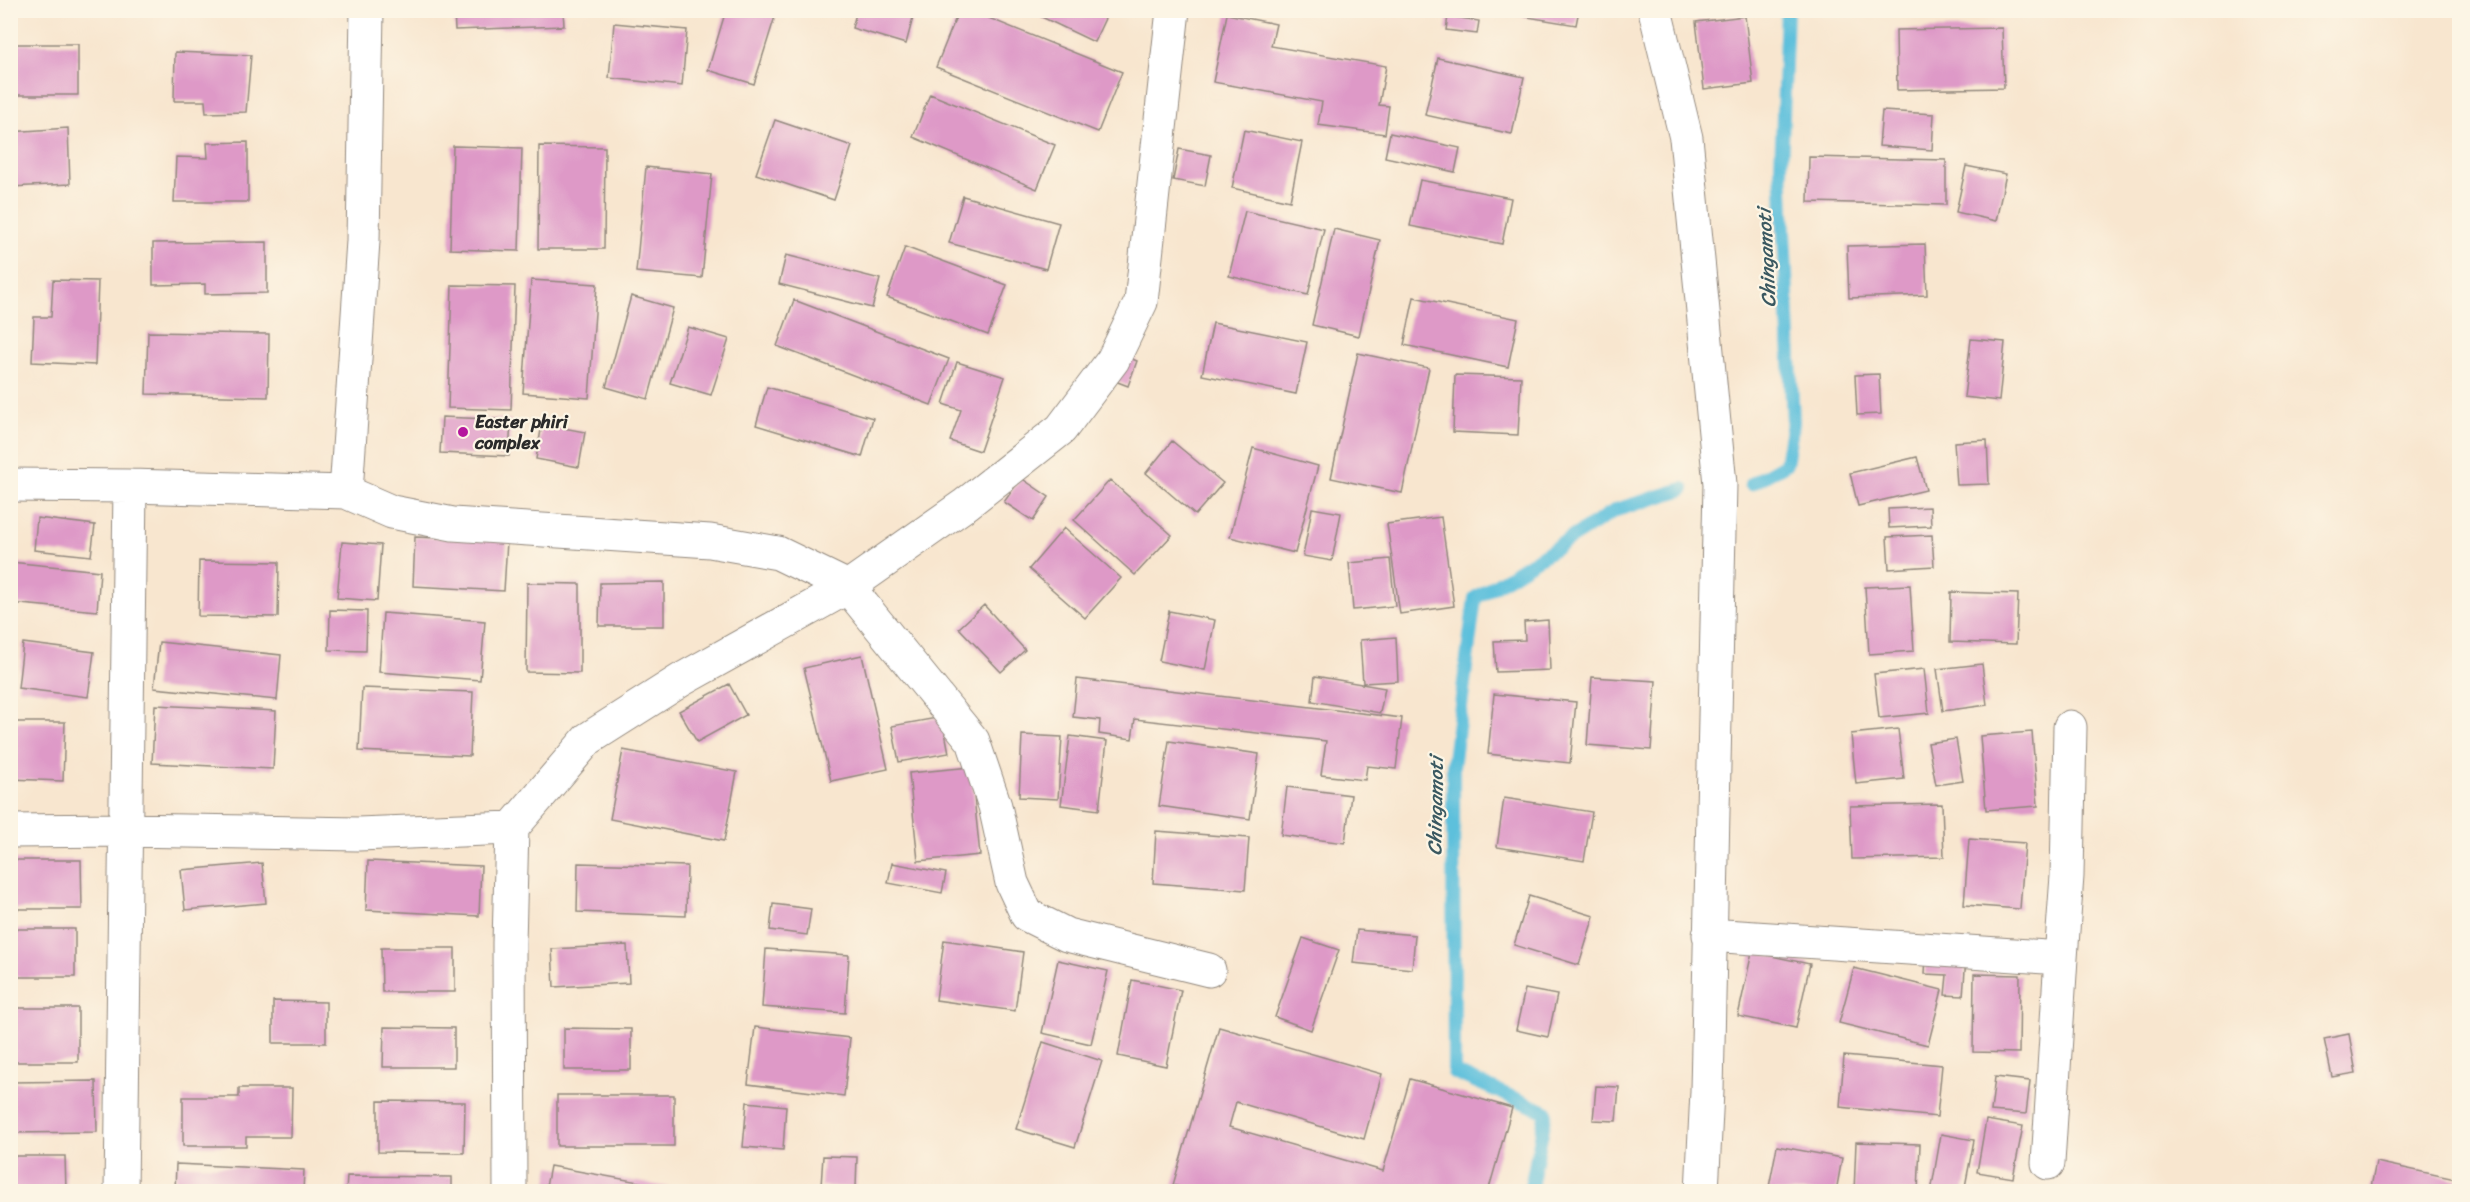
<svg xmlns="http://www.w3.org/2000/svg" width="2470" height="1202" font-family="Sriracha,sans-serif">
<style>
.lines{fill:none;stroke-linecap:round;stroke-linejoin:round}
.stream{stroke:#5dc0dc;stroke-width:14}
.building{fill:#de99c7}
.minor-casing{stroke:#92887d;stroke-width:35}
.minor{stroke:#fff;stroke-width:33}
.poi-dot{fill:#b5179e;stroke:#fcf5e5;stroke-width:2}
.labels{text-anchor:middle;stroke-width:4.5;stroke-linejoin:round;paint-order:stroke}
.poi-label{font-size:18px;font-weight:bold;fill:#2b2b2b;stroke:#fcf5e5;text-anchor:start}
.water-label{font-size:20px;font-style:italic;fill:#3a5860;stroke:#fcf5e5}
</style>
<rect width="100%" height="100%" fill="#fcf5e5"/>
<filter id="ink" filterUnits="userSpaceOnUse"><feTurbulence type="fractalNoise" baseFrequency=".0167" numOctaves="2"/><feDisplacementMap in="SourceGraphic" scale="12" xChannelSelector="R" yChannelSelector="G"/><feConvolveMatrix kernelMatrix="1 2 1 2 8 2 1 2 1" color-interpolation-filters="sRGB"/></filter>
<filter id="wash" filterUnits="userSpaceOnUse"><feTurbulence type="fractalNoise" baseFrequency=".008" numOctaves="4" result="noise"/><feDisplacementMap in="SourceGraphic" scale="24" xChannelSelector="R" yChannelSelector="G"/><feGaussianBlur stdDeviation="1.35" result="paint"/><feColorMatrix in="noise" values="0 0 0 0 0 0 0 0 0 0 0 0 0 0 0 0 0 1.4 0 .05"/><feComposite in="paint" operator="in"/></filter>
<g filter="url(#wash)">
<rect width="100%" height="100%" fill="#f8e6cf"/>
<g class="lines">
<path class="stream" d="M1751,484L1786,464L1793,422L1781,168L1787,10
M1530,1192L1546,1112L1454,1072L1453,767L1475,598L1616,510L1683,489"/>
</g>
<g id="blocks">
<path class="building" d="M177,10H253V13H177Z
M454,10H563L564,26L455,30Z
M726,10H777L754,84L708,70Z
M857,10H915L906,44L852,28Z
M959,10H969L1122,72L1098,132L936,67Z
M1027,10H1109L1094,42Z
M1517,10H1579L1576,25L1516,15Z
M1227,14L1276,24L1271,46L1386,66L1379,105L1389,106L1385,134L1318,125L1322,102L1213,82Z
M1448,16L1479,21L1477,34L1446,30Z
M1745,16L1753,83L1704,89L1696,22Z
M614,23L687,30L682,86L609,78Z
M2002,28L2004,88L1897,90L1896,30Z
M10,44H78V95H10Z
M175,52L251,55L246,112L206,113L205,101H174Z
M1438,58L1524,77L1512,134L1425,115Z
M930,94L1055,145L1037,189L913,137Z
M1882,111L1934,114L1932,150L1879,146Z
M775,120L852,146L834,200L756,174Z
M68,128L70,184L10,187V132Z
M1244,130L1302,142L1290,201L1232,188Z
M1390,133L1460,148L1455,172L1385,157Z
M248,142V202H174L176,157L208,158L207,143Z
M453,146L522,148L519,251L450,249Z
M539,146L605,147L604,249H538Z
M1179,149L1211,155L1205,186L1173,180Z
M1809,157L1946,160V205L1808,202Z
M1966,166L2006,174L1996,221L1956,212Z
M646,167L712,174L702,278L636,272Z
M1420,180L1511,198L1502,244L1410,226Z
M963,196L1059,223L1046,269L949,243Z
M1245,211L1324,229L1308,295L1229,276Z
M1334,229L1380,240L1359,336L1312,325Z
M267,242V293L205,294V284L153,285V243Z
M1925,244L1927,295L1849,298L1847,246Z
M905,247L1007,285L988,335L887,297Z
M786,255L880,279L872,308L779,284Z
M10,278H16L13,364H10Z
M53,280L98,281L95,365L32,362L34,317H51Z
M531,280L597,284L589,398L523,393Z
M452,285L515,286L511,410L448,408Z
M631,296L673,308L648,399L606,387Z
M1414,297L1518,319L1508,367L1404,345Z
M794,300L949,359L931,405L777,346Z
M1213,323L1307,342L1296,394L1202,375Z
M688,327L729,339L711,395L670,383Z
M148,332L269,334L268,397L146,394Z
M1971,339L2005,342L1999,401L1964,397Z
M1112,351L1137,361L1128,386L1102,376Z
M1358,353L1429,368L1402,493L1331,478Z
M957,362L1005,377L980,451L950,441L961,410L943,404Z
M1879,374L1881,414L1857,415L1855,375Z
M1455,375L1521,377L1518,435L1453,432Z
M767,387L873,418L862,457L756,425Z
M442,417L511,420L509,456L440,453Z
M542,424L585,432L579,467L536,459Z
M1987,440L1989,484L1957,485L1954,442Z
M1172,441L1223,483L1195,515L1146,473Z
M1253,448L1318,466L1295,553L1230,537Z
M1917,457L1926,490L1858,506L1850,473Z
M1021,478L1049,497L1033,521L1004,502Z
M1110,480L1172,535L1135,575L1074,520Z
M1930,507L1931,526L1889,528L1888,509Z
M1312,508L1341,513L1332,561L1303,556Z
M1441,517L1454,606L1400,614L1387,524Z
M37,518L95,525L91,556L34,550Z
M1064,528L1121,578L1085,618L1029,569Z
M1932,535L1934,566L1889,569L1887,537Z
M415,537L507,541L504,591L413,586Z
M342,542L381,545L377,601L337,598Z
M1390,559L1395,606L1353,610L1349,563Z
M199,561L279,562L278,617L198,616Z
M10,562L100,571L97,611L10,603Z
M664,582V626H599L600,583Z
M527,583L580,584V673L526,672Z
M1910,585L1914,651L1869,654L1865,587Z
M1951,592L2018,594L2016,644L1950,642Z
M984,605L1025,650L1001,672L959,628Z
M330,610L367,611L366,651L329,650Z
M1169,611L1215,620L1205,670L1159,661Z
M383,613L485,621L480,680L379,672Z
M1548,620L1550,670L1496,672L1494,641L1525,640L1524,622Z
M1396,637L1398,681L1363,683L1360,640Z
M159,642L281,655L277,700L154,688Z
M23,643L94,652L88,697L18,688Z
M862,655L888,769L831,781L804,668Z
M1982,664L1987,705L1943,711L1937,669Z
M1924,669L1929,713L1879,718L1874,674Z
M1315,676L1385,688L1380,713L1312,701Z
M1592,677L1656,681L1651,750L1587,745Z
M1077,679L1402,718L1396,769L1367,766L1365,780L1321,775L1326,741L1135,719L1132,739L1099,734L1100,720L1073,717Z
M729,684L746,715L697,742L679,711Z
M362,688L473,692L470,756L359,751Z
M1494,694L1576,702L1570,763L1488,754Z
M155,705L276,711L273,769L152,763Z
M942,717L949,753L899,762L892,726Z
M10,722H65L63,781L10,779Z
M1898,729L1904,779L1856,784L1851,734Z
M2032,732L2038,806L1986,810L1980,736Z
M1022,735L1062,737L1058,799L1019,797Z
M1070,736L1107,741L1099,810L1061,805Z
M1956,739L1963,781L1936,785L1928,743Z
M1169,741L1259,754L1250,819L1159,806Z
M623,750L737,772L724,841L610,819Z
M971,767L980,855L918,861L909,773Z
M1287,787L1351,795L1345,843L1281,835Z
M1504,798L1592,812L1584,861L1497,847Z
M1942,804L1944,857L1852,859L1850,806Z
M1156,831L1249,838L1245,890L1153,883Z
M1969,839L2025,843L2020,909L1964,905Z
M10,860H81L82,909H10Z
M368,861L481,866L479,916L366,910Z
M262,863L266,903L185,910L181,870Z
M578,863L687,866L686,916L577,912Z
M892,863L946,873L942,893L888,883Z
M1529,896L1594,916L1579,965L1514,945Z
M773,904L811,909L807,935L770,930Z
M10,929H75V977H10Z
M1357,930L1415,935L1412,969L1353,963Z
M1303,938L1339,950L1311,1030L1275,1017Z
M944,940L1023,952L1015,1011L936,1000Z
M627,945L629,983L554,987L552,949Z
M381,948H455V992H382Z
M766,949L849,955L845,1013L762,1007Z
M1752,952L1810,964L1796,1028L1738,1016Z
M1926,955L1966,958L1963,996L1945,995L1947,975L1925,974Z
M1058,960L1108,971L1091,1044L1042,1033Z
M1854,968L1942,990L1928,1045L1839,1023Z
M1974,974L2020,975L2019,1053L1973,1052Z
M1132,980L1181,990L1166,1066L1118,1056Z
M1525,989L1557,995L1548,1037L1516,1030Z
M273,1001L326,1002V1043H273Z
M10,1008H78V1062H10Z
M384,1027L454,1028V1067H383Z
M755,1027L850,1038L844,1096L748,1084Z
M1219,1027L1382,1074L1364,1139L1236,1102L1229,1127L1383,1171L1410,1079L1512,1108L1488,1192H1197L1173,1185Z
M564,1028L631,1029V1070H564Z
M2349,1034L2356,1073L2332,1077L2324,1039Z
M1043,1042L1102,1061L1075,1147L1016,1129Z
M1844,1056L1942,1065L1937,1117L1840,1107Z
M1995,1077L2030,1081L2026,1114L1991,1111Z
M96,1081L97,1132L10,1133V1082Z
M1596,1086L1619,1087L1616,1121L1593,1120Z
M239,1088H292L291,1137H246V1146H183V1097H239Z
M557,1095H674V1146H557Z
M378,1101L465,1102L464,1153L378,1152Z
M747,1102L786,1106L783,1150L743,1147Z
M1986,1120L2023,1126L2013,1178L1977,1172Z
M1941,1134L1974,1140L1964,1192H1931Z
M1856,1142L1920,1144L1918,1192H1854Z
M1777,1146L1842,1158L1836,1192H1768Z
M10,1156H65L66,1191H10Z
M823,1156L857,1157L856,1188L821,1186Z
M2376,1162L2460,1180V1192H2370Z
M176,1164L304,1170L303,1192H175Z
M550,1166L672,1188L671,1192H545Z
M347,1176L452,1177V1192H346Z
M1538,1185L1574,1190V1192H1537Z"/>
</g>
</g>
<g filter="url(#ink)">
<use href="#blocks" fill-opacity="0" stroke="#92887d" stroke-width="1.5"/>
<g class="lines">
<defs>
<path id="minor" d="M1655,10L1686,138L1720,484L1707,1091L1702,1192
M10,485L130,486L346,492L392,512L453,524L710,541L778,553L848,587L973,741L995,806L1012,883L1027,915L1067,935L1209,970
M346,492L363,241L367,10
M10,831L125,830L358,834L512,828
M1709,935L2061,958L2067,876L2070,727
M2048,1163L2061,958
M121,1192L130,486
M510,1192L509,943L512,828L588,739L681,680L848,587L966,504L1061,429L1113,360L1141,302L1173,10"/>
</defs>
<use href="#minor" class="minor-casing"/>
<use href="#minor" class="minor"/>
</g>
</g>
<circle class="poi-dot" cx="463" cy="432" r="6"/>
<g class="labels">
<g class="poi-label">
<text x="475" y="428">Easter phiri<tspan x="475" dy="21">complex</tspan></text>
</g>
<g class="water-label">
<text transform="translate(1766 258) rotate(-93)" y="7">Chingamoti</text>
<text transform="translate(1435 806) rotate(-89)" y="7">Chingamoti</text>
</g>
</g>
<rect width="2470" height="1202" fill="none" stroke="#fcf5e5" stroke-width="36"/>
</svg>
